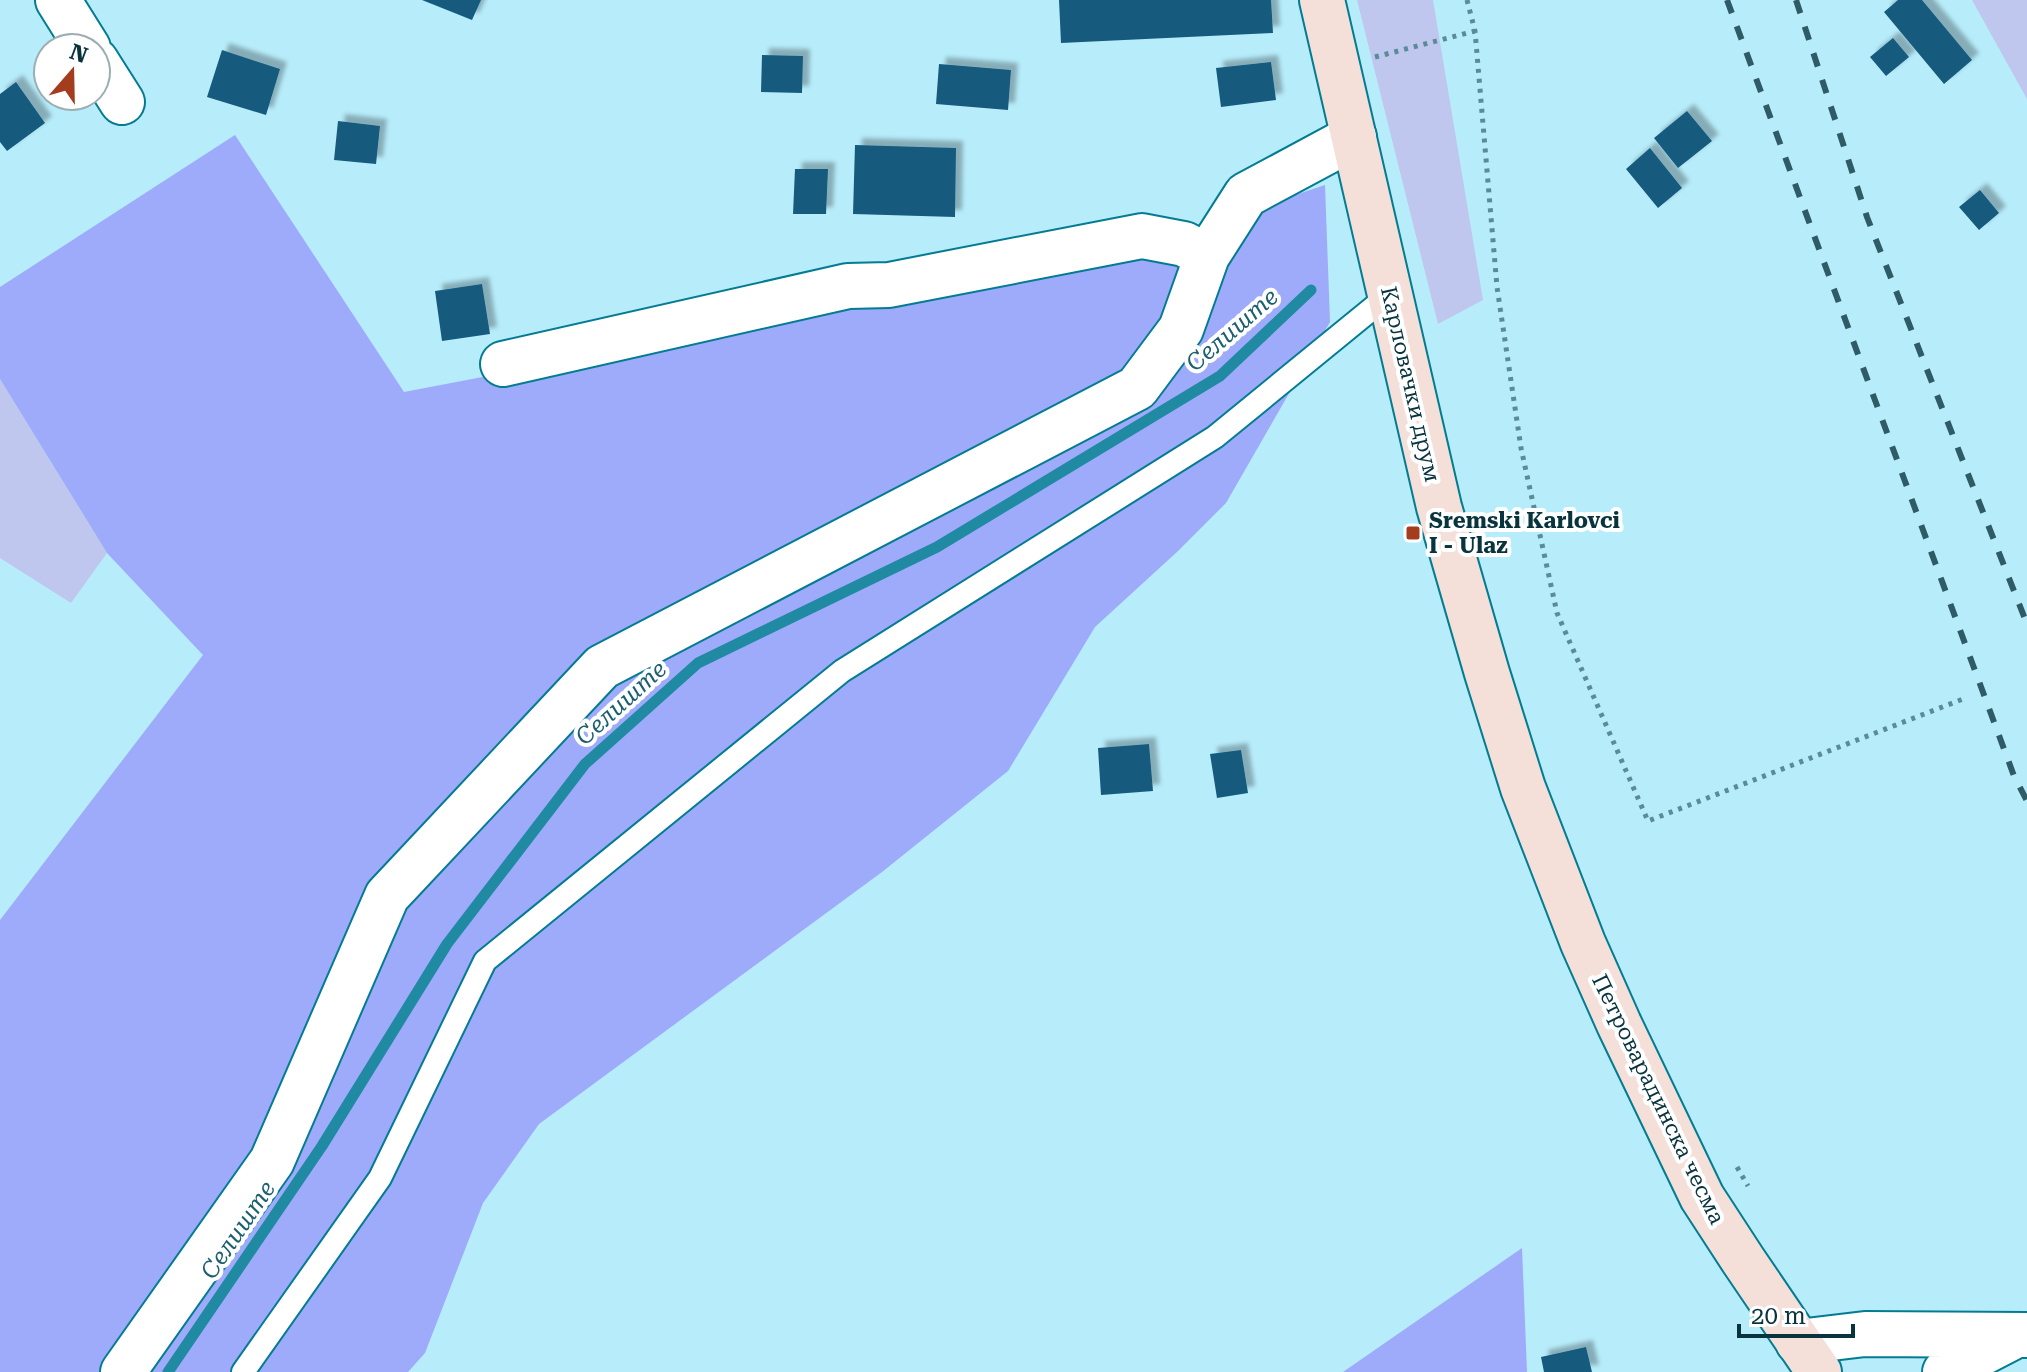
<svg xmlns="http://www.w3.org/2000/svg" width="2027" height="1372" font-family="'Roboto Serif',serif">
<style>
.green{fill:#bfc7ee}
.forest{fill:#9eaafa}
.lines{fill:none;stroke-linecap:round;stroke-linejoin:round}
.stream{stroke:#1f8aa1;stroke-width:11}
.building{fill:#155a7d;filter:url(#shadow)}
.service-casing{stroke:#037c92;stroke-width:26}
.minor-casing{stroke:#037c92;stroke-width:48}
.secondary-casing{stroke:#037c92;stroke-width:48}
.path{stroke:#5b8b97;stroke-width:5;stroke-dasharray:4 6;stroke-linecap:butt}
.service{stroke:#fff;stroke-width:22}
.minor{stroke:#fff;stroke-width:44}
.secondary{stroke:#f4dfd9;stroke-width:44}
.rail{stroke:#2e5b66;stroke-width:6;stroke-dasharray:14 14;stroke-linecap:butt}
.poi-dot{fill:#a43c1e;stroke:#fff;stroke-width:3}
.labels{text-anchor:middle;stroke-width:8;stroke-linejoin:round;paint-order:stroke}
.street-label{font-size:22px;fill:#09343e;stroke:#fff}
.poi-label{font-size:22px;font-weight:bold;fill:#09343e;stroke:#fff;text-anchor:start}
.water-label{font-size:24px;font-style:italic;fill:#1c606f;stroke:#fff}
</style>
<defs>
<filter id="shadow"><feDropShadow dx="7" dy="-7" stdDeviation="2" flood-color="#0004"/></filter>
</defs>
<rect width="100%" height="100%" fill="#b7ecfa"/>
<path class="green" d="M1357,0H1433L1483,300L1438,324Z
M1972,0H2027V99Z
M0,379L107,553L71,603L0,558Z"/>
<path class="forest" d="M235,135L404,392L1022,274L1185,232L1325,185L1330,322L1226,503L1178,551L1095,627L1008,771L882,872L539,1124L483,1203L425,1353L408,1372H0V920L203,655L107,553L0,379V287Z
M1522,1248L1527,1372H1343Z"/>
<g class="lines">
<path class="stream" d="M168,1372L322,1146L447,944L585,764L698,663L937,547L1220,376L1311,290"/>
</g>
<path class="building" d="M422,0H481L472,20Z
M1059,0H1271L1273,33L1061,43Z
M1898,0H1922L1972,60L1944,84L1884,12Z
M1893,38L1909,57L1886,76L1870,57Z
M222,50L280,69L266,115L207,97Z
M762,55L803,56L802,93L761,92Z
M1271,62L1276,100L1221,107L1216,68Z
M939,64L1011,70L1008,110L936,104Z
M16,82L45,123L7,151L0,142V94Z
M1687,111L1712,141L1678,168L1654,138Z
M338,121L380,126L376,164L334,160Z
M855,145L956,148L955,217L853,214Z
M1650,148L1682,188L1658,208L1626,169Z
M795,169H828L826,214H793Z
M1980,190L1999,213L1979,230L1959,207Z
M482,284L490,334L442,341L435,291Z
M1149,744L1153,791L1101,795L1098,748Z
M1241,750L1248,793L1217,798L1210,754Z
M1586,1347L1592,1372H1544L1541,1357Z"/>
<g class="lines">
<defs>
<path id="service" d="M243,1372L380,1178L485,961L842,671L1215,437L1390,294"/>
<path id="minor" d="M58,0L88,48
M96,61L122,102
M503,364L848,286L889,285L1142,236L1184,244L1207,256
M1798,1342L1865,1334L2027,1335
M123,1372L272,1161L387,896L602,667L1137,388L1181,329L1207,256L1246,195L1354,137
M1945,1372L2011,1338"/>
<path id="secondary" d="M1322,0L1439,507L1487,673L1523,788L1583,943L1619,1024L1702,1197L1743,1260L1819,1372"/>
</defs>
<use href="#service" class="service-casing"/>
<use href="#minor" class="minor-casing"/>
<use href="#secondary" class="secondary-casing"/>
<path class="path" d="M1467,0L1475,31L1497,287L1521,448L1557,613L1648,821L1963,699
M1375,57L1475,31
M1737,1167L1748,1186"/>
<use href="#service" class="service"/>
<use href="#minor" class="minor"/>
<use href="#secondary" class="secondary"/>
<path class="rail" d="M1727,0L2014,776L2027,801
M1796,0L1867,217L2027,624"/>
</g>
<rect class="poi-dot" x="1405" y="525" width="16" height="16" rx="4"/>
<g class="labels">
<g class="street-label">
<text transform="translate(1411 384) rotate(77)" y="8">Карловачки друм</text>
<text transform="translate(1659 1099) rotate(64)" y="8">Петроварадинска чесма</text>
</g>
<g class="poi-label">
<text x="1429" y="528">Sremski Karlovci<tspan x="1429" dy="25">I - Ulaz</tspan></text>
</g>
<g class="water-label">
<text transform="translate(1232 330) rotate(-41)" y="8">Селиште</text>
<text transform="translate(621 703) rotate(-42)" y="8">Селиште</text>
<text transform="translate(238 1230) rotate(-56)" y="8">Селиште</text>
</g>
</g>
<g transform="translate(72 72) rotate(20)"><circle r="38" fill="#ffffff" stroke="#9daeb2" stroke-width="2"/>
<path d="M0-6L14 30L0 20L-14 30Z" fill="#a43c1e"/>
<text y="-12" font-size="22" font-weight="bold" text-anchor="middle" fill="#09343e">N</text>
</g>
<path d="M1739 1324v12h114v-12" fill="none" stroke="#09343e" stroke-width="4"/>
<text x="1751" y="1324" font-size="24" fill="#09343e" stroke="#ffffff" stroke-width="6" paint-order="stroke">20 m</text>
</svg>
